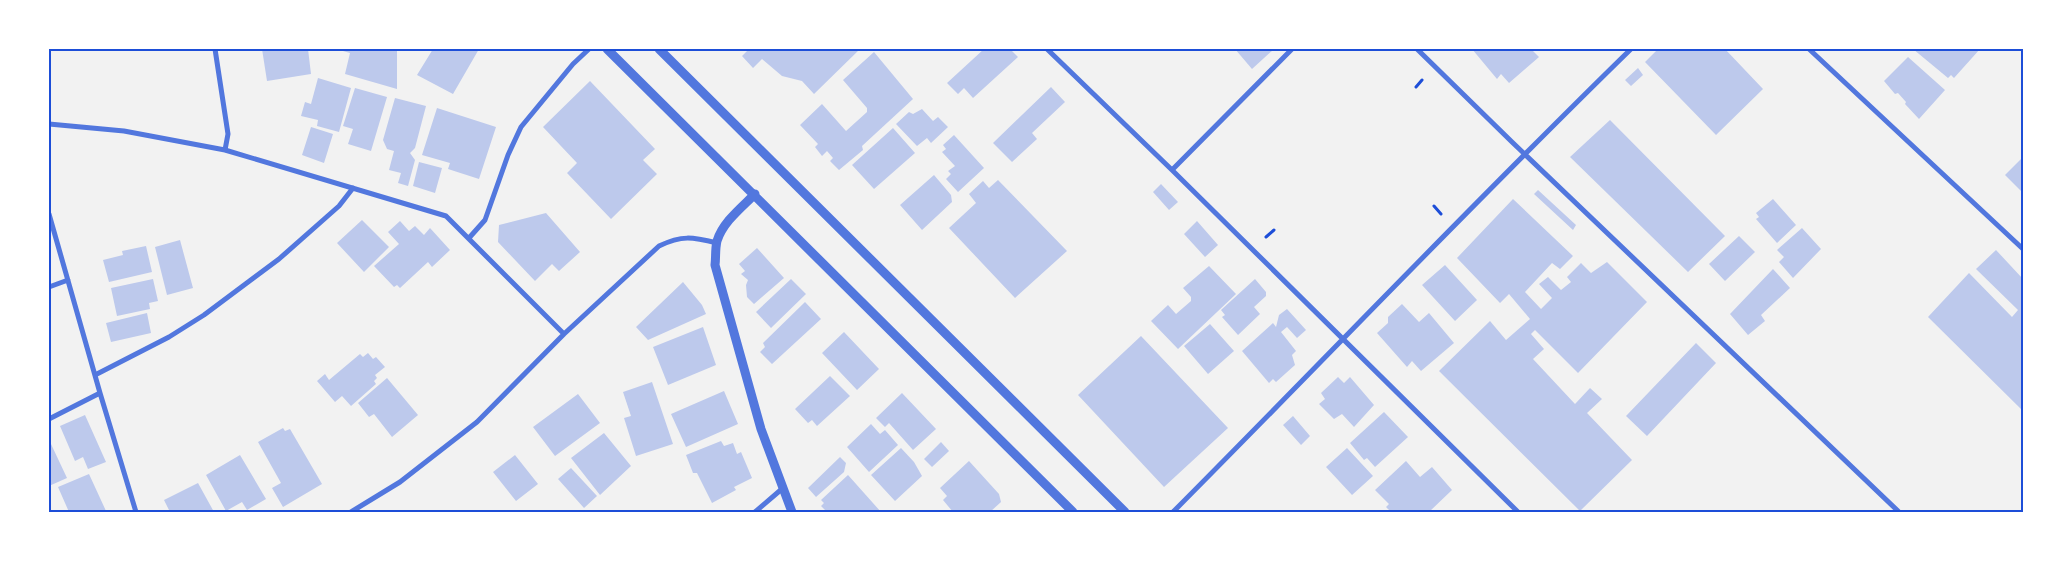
<svg xmlns="http://www.w3.org/2000/svg" width="2072" height="561" font-family="Manrope,sans-serif">
<style>
.building{fill:#bdc9ec}
.lines{fill:none;stroke-linecap:round;stroke-linejoin:round}
.path{stroke:#1d4ed8;stroke-width:3}
.minor{stroke:#5277de;stroke-width:5}
.tertiary{stroke:#5277de;stroke-width:9}
.neatline{fill:none;stroke:#1d4ed8;stroke-width:2}
</style>
<rect width="100%" height="100%" fill="#f2f2f2"/>
<path class="building" d="M262,49H308L311,74L267,81Z
M336,49H397V89L345,74L350,53Z
M433,49H479L453,94L417,75Z
M749,49H860L814,94L802,81L782,76L762,59L753,68L742,56Z
M984,49H1010L1018,57L973,98L964,88L958,94L947,83Z
M1235,49H1274L1252,69Z
M1472,49H1531L1539,57L1509,83L1501,74L1497,79Z
M1658,49H1725L1763,89L1716,135L1645,62Z
M1913,49H1980L1954,78L1951,75L1948,78Z
M874,52L913,99L862,146L863,150L839,170L830,161L833,158L827,151L822,156L815,147L818,144L800,125L822,104L846,131L867,112V108L843,80Z
M1908,57L1945,90L1919,119L1905,104L1906,102L1898,93L1895,94L1884,81Z
M1638,68L1643,75L1631,86L1625,80Z
M318,78L351,88L339,132L317,126L318,120L301,116L305,102L311,104Z
M590,81L655,149L643,160L657,174L611,219L567,173L577,163L543,127Z
M1051,87L1065,102L1032,133L1037,139L1012,162L993,143Z
M355,88L387,97L371,151L348,144L353,129L343,126Z
M395,98L426,106L415,148L410,153L415,160L408,186L398,183L401,173L389,170L394,151L387,149L383,140Z
M437,108L496,127L479,179L448,169L450,163L422,155Z
M922,109L933,121L938,117L948,127L931,143L927,138L917,146L896,124L909,112L913,114Z
M1610,120L1725,236L1688,272L1570,157Z
M311,127L333,134L324,163L302,155Z
M893,128L915,153L874,189L852,165Z
M954,135L984,168L958,192L946,179L951,174L948,171L955,166L942,152L946,149L943,145Z
M2023,157V193L2005,175Z
M419,162L442,168L435,193L413,186Z
M934,175L951,195L952,202L922,230L900,205Z
M998,180L1067,251L1015,298L949,228L976,203L969,194L983,181L989,188Z
M1161,184L1178,202L1169,210L1153,192Z
M1538,190L1576,225L1573,230L1534,194Z
M1513,199L1573,256L1560,269L1552,263L1525,292L1541,309L1552,298L1539,284L1548,277L1561,290L1571,282L1567,277L1581,263L1591,273L1607,262L1647,302L1578,373L1535,330L1531,334L1544,349L1533,359L1575,404L1590,388L1602,399L1587,413L1632,460L1580,511L1439,371L1490,321L1506,340L1530,319L1509,294L1500,303L1457,258Z
M1773,199L1796,225L1777,243L1756,219L1759,217L1756,213Z
M546,213L580,252L559,271L552,264L535,281L498,242L499,225Z
M362,220L389,247L364,272L337,243Z
M400,221L409,231L415,226L424,235L430,228L450,250L432,267L428,262L400,288L397,285L394,287L374,266L399,244L388,232Z
M1197,221L1218,245L1205,257L1184,234Z
M1802,228L1821,249L1793,278L1779,262L1784,257L1777,250Z
M1739,236L1755,252L1725,281L1709,264Z
M180,240L193,288L167,295L155,247Z
M146,246L152,272L109,282L103,260L123,255L122,251Z
M757,248L784,278L754,304L747,297L746,285L748,280L741,274L745,271L739,264Z
M1996,250L2023,279V411L1928,317L1969,273L2012,317L2018,310L1976,269Z
M1445,265L1477,300L1455,321L1422,285Z
M1209,266L1236,294L1178,349L1151,321L1168,305L1176,314L1191,301V297L1183,288Z
M1773,269L1790,288L1761,315L1765,321L1748,335L1730,314Z
M153,279L158,301L149,303L150,309L117,316L111,288Z
M791,279L806,294L771,328L756,312Z
M1255,279L1266,292V296L1254,307L1260,314L1238,335L1222,317L1225,315L1221,310Z
M683,282L702,305L706,314L648,340L636,327Z
M805,302L821,319L772,364L760,352L765,347L763,343Z
M1402,304L1419,322L1429,313L1454,343L1421,371L1412,361L1407,367L1377,333L1388,323V317Z
M1287,309L1306,330L1297,338L1287,327L1281,332L1296,351L1292,355L1295,365L1276,382L1273,379L1269,383L1242,351L1273,323L1276,327L1279,315Z
M147,313L151,333L111,342L106,323Z
M1210,324L1234,351L1208,374L1184,346Z
M703,327L716,365L668,385L653,347Z
M844,332L879,369L857,390L822,353Z
M1141,336L1228,428L1164,487L1078,395Z
M1696,343L1716,363L1647,436L1626,416Z
M368,353L373,359L376,357L385,367L375,375L377,378L374,381L376,384L351,406L342,396L335,402L317,381L325,374L329,380L360,354L363,357Z
M830,376L850,396L817,426L812,420L808,423L795,409Z
M1338,377L1344,383L1350,377L1374,405L1354,427L1342,414L1334,419L1319,404L1325,399L1321,393Z
M387,378L418,415L392,437L374,414L369,417L358,403Z
M652,382L673,444L636,456L624,418L631,416L623,392Z
M724,391L738,424L686,447L671,414Z
M902,393L936,429L913,450L889,423L885,427L876,418Z
M578,394L600,423L555,456L533,427Z
M1384,412L1408,437L1375,467L1367,458L1364,460L1350,443Z
M85,415L106,462L88,469L83,457L75,461L60,426Z
M1293,416L1310,436L1301,445L1283,425Z
M871,424L880,434L885,430L898,445L869,472L847,447Z
M283,428L285,431L290,429L322,484L283,507L272,488L281,483L258,442Z
M604,433L631,466L600,495L571,458Z
M721,441L724,446L733,443L737,454L741,452L752,478L734,487L736,490L712,503L697,473H693L686,455Z
M941,442L949,451L932,467L924,459Z
M51,444L67,478L49,486V445Z
M901,448L914,462L922,476L895,501L871,475Z
M1347,448L1373,476L1352,495L1326,467Z
M240,455L266,499L247,510L242,502L226,511L206,475Z
M515,455L538,484L516,501L493,472Z
M840,457L846,463L844,472L816,497L808,488Z
M969,461L999,494L1001,502L990,512H953L943,500L947,496L940,488Z
M1406,461L1420,477L1432,467L1452,490L1429,512H1391L1386,507L1389,504L1375,490Z
M571,468L597,496L584,508L558,479Z
M89,474L106,511L69,512L58,487Z
M848,475L881,512H827L821,506L824,503L821,500Z
M198,483L214,512H170L164,500Z"/>
<g class="lines">
<path class="path" d="M1416,87L1422,80
M1434,206L1441,214
M1266,237L1274,230"/>
<path class="minor" d="M215,49L228,134L225,150
M1047,49L1172,170L1518,512
M1417,49L1512,142L1899,512
M1809,49L2023,249
M49,124L124,131L225,150L446,216L564,334
M1172,170L1292,49
M49,214L100,393L136,512
M469,238L485,220L508,155L521,127L573,64L589,49
M49,287L68,280
M95,375L169,337L204,315L279,259L339,206L353,188
M49,419L100,393
M351,512L400,482L477,422L564,334L659,246C682,235 692,237 717,243
M755,512L783,488
M1173,512C1326,358 1475,201 1631,49"/>
<path class="tertiary" d="M607,49L1073,512
M659,49L1125,512
M755,194C741,208 723,222 717,241C715,249 716,258 715,265L761,429L792,512"/>
</g>
<rect width="2072" height="561" fill="none" stroke="#ffffff" stroke-width="100"/>
<rect x="50" y="50" width="1972" height="461" class="neatline"/>
</svg>
